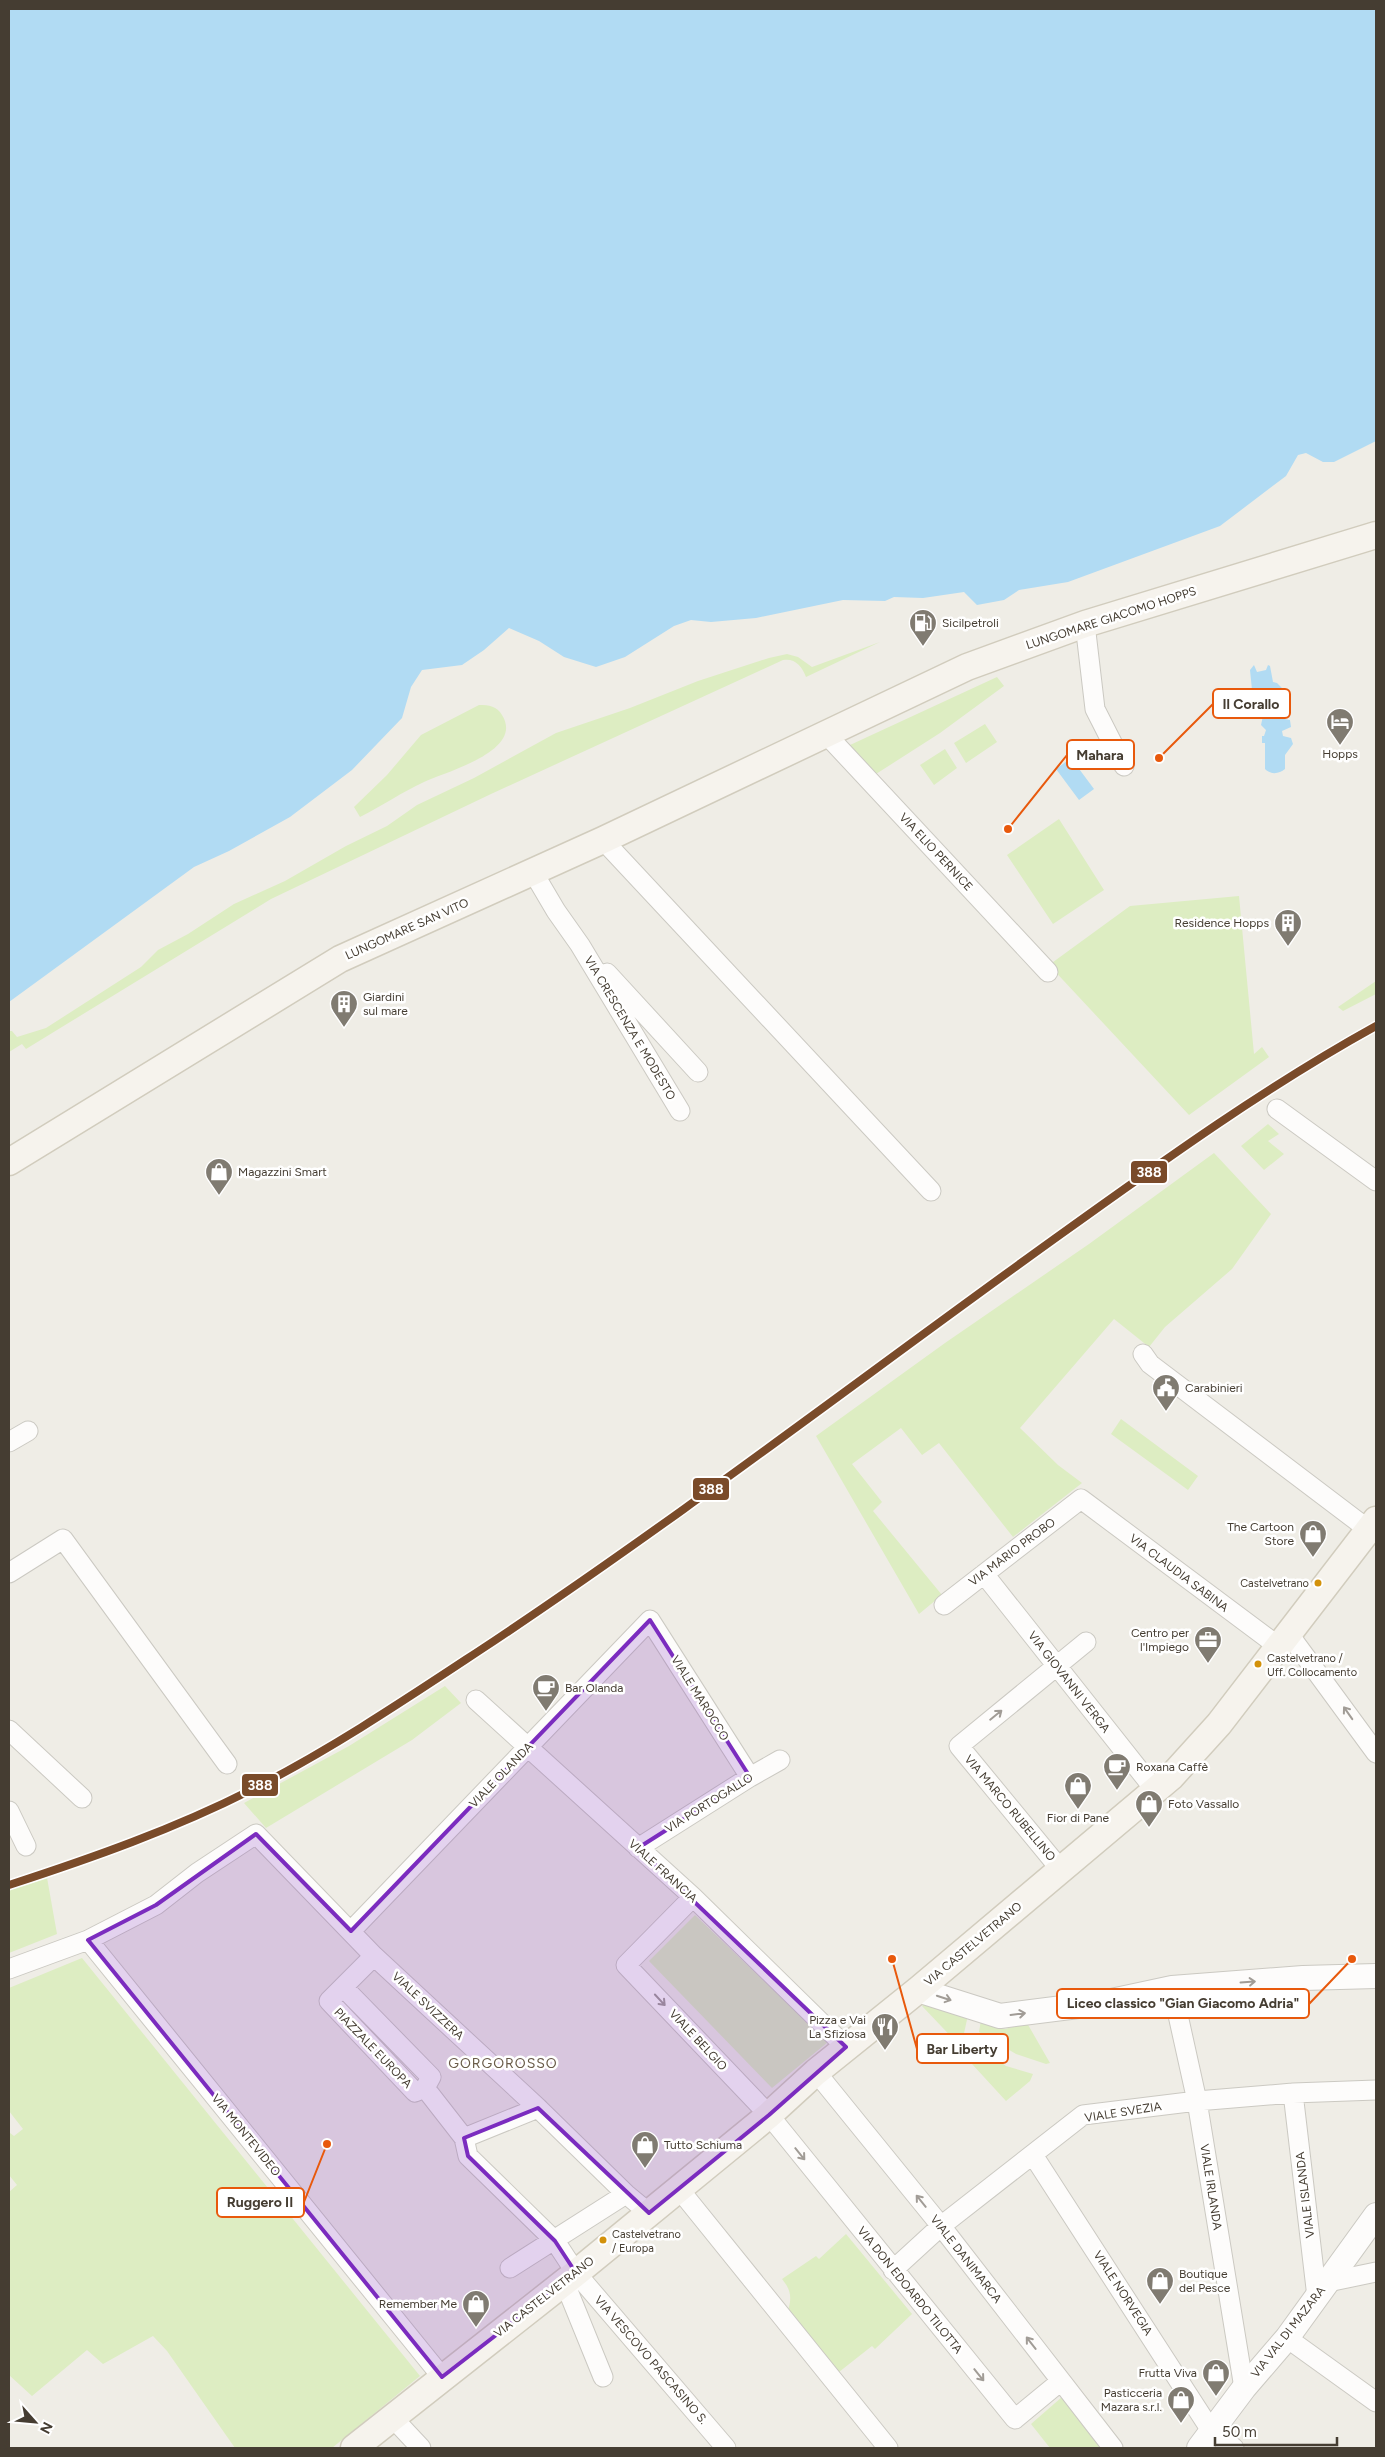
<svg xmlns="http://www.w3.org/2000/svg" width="1385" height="2457" font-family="Figtree,sans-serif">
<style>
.green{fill:#ddedc2}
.water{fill:#b1dbf3}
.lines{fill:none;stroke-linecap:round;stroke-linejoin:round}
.minor-casing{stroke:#cbc9c2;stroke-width:21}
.tertiary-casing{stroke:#cbc9c2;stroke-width:26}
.secondary-casing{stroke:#d1ccbd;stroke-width:29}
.minor{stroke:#fdfcfb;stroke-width:19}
.tertiary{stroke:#fdfcfb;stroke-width:24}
.secondary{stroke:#f6f3ed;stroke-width:26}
.rail-1-casing{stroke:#fff;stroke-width:11}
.rail-1{stroke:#7a4b2a;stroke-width:8}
.oneway{stroke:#a19c96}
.marked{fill:#7b2cbf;fill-opacity:0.2;stroke:#7b2cbf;stroke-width:4;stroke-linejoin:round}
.bus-dot{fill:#d3910a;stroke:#fff;stroke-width:2}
.labels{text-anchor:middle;stroke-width:5;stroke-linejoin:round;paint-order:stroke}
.bus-label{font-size:11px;fill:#453d32;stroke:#fff;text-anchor:start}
.street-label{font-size:12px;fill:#453d32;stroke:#fff}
.poi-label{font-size:12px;fill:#453d32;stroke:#fff;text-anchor:start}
.neighbourhood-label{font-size:14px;letter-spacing:1px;fill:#695b48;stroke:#fff}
.leader{fill:none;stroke:#e8590c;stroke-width:2}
.callout-dot{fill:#e8590c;stroke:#fff;stroke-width:2}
.callout{fill:#fff;stroke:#e8590c;stroke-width:2}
.callout-label{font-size:14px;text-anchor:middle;font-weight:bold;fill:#453d32}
.line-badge{stroke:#fff;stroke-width:2}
.badge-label{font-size:14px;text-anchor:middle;font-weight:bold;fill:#fff}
</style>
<rect width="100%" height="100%" fill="#efede6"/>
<path class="green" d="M880,642L806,677C802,666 795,658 783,660L491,794L271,899L26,1049L22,1044L9,1052V1031H12L17,1037L46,1028L141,967L158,950L188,934L234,904L285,881L346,846L387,826L417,805L474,778L556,733L630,708L698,681L769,658L787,654L798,657L812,667Z
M997,677L1004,686L940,733L876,774L850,745Z
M479,705C489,705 497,706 502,715C525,751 445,772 424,782C402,792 382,806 360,817L354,807L387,775L421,735Z
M985,724L997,742L966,763L954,743Z
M945,749L957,768L934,785L920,765Z
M1059,819L1104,890L1053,924L1007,855Z
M1239,896L1254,1054L1262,1047L1269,1057L1189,1115L1049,965L1130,906Z
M1376,981V994L1343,1011L1338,1007Z
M1268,1124L1279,1134L1268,1141L1284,1154L1264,1170L1241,1146Z
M1214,1153L1271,1214L1232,1269L1165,1327L1149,1347L1114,1319L1020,1428L1058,1465L1082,1483L1013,1537L939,1443L922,1455L901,1428L852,1464L882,1502L873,1511L942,1595L919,1614L816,1436L945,1343L1089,1244Z
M1121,1419L1198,1476L1188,1490L1111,1434Z
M445,1686L461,1703L412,1740L266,1828L244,1803L349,1746Z
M46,1872L57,1934L9,1953V1886Z
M695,1915L828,2042L772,2088L649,1961Z
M82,1958L420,2376L332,2448H235L167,2351L153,2336L103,2364L87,2350L32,2396L9,2375V2192L17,2185L9,2175V2135L10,2133L14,2136L23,2129L9,2111V1988Z
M926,2002L968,2015L961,2047L922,2006Z
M981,2020L1005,2029L1027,2023L1050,2063L1046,2064L1016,2054L979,2032Z
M976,2045L1006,2066L1033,2074L1030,2081L1006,2101L972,2064Z
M846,2234L912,2314L875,2349L872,2346L839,2372L833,2374L788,2311C792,2297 791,2290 782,2279L816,2256L819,2259Z
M1062,2397L1100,2448H1050L1031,2424Z"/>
<path class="water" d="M9,9H1376V441L1334,462H1323L1306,453L1298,455L1286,476L1220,526L1068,582L1019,590L1004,600L977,605L964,592L923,598L894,597L885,601L843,600L756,618L711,622L691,620L674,626L625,657L596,667L564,657L539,641L509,628L484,650L462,665L422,670L411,687L402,718L352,770L290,817L229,851L194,867L9,1002Z
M1254,665L1257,672L1266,670L1268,665L1270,666L1273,682L1277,683L1290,696L1286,704H1280L1278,718L1290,720L1291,727L1282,731L1283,736L1291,738L1293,744L1285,755V769C1279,774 1271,775 1265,769V743H1262V736H1264L1266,730L1261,725L1263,716L1254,710L1250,670Z
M1071,758L1094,789L1079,800L1056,769Z"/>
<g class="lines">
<defs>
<path id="minor" d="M1085,624L1095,709L1124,766
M825,733L1048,972
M603,840L931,1191
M533,872L556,911L580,945L680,1111
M607,973L698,1072
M1277,1109L1376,1181
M1143,1354L1150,1364L1369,1530
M9,1442L28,1431
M9,1573L63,1539L227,1764
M984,1574L1155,1790
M944,1605L1081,1499L1278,1646
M1288,1633L1376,1753
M476,1700L693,1897L846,2047
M9,1730L82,1798
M9,1811L26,1846
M638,1848L750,1777L780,1760
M1061,1870L959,1746L1086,1642
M693,1897L626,1965L769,2115L1015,2419L1061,2381
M351,1931L650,1620L750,1777
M88,1940L442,2377
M9,1969L88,1940L156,1905L197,1873L256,1834L374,1956L538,2108L626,2194L649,2213
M343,1987L431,2077L425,2088L415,2092L329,2001Z
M343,1987L374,1956
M1172,1988L1197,2101L1244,2388
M816,2072L941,2226L1113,2448
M425,2088L464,2138L468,2156L555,2241L576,2273L726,2448
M1293,2093L1317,2297
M464,2138L538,2108
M1033,2155L1212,2432L1234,2448
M679,2189L888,2448
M510,2268L626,2194
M893,2270L941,2226L1083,2115L1197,2101L1293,2093L1376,2090
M564,2281L603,2377
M1328,2282L1376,2272
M1287,2338L1376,2402
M392,2417L421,2448"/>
<path id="tertiary" d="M918,1990L1000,2016L1102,2003L1172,1988L1303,1978L1376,1976
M1199,2448L1244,2388L1287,2338L1376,2215"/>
<path id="secondary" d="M9,1162L340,959L603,840L967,667L1085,624L1376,535
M354,2448L576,2273L769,2115L816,2072L918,1990L1171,1777L1219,1724L1376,1520"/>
</defs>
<use href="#minor" class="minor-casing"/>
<use href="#tertiary" class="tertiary-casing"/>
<use href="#secondary" class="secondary-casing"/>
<use href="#minor" class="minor"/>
<use href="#tertiary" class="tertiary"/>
<use href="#secondary" class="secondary"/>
<defs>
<path id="rail-1" d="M9,1885C92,1858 174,1829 251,1790C336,1747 415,1693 494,1641C684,1514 865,1375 1050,1242C1156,1166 1262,1089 1376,1026"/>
</defs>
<use href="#rail-1" class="rail-1-casing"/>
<use href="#rail-1" class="rail-1"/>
</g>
<defs><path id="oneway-shaft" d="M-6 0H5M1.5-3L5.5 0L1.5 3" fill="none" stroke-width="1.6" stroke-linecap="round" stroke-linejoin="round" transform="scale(1.25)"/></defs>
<g class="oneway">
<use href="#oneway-shaft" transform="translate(1348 1713) rotate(-125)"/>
<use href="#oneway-shaft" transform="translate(996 1715) rotate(-39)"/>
<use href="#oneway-shaft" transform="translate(1248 1982) rotate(-4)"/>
<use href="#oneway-shaft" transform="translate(944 1998) rotate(18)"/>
<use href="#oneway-shaft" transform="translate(660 2000) rotate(47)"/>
<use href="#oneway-shaft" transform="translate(1018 2014) rotate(-7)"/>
<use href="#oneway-shaft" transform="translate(800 2154) rotate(51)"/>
<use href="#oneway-shaft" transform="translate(921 2201) rotate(-129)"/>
<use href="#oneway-shaft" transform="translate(1031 2343) rotate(-128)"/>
<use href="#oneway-shaft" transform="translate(979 2375) rotate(51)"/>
</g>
<path class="marked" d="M650,1620L750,1777L638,1848L846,2047L769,2115L649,2213L538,2108L464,2138L468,2156L555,2241L576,2273L442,2377L88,1940L156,1905L256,1834L351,1931Z"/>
<defs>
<symbol id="fuel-pin" viewBox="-11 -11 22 30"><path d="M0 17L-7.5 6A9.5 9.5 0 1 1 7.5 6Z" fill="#807b71" stroke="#fff"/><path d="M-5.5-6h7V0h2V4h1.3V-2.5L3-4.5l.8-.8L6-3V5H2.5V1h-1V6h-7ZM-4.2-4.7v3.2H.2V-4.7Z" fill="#fff"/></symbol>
<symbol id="hotel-pin" viewBox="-11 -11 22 30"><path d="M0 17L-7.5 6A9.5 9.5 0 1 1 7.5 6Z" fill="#807b71" stroke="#fff"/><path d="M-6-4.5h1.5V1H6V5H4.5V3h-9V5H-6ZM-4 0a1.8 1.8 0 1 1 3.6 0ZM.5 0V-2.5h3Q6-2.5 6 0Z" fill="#fff"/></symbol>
<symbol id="building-pin" viewBox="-11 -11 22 30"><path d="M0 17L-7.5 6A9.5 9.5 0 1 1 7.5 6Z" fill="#807b71" stroke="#fff"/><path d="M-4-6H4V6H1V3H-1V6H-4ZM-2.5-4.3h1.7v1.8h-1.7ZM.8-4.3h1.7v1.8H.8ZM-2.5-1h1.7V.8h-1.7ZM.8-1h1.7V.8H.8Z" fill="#fff"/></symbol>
<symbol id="shop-pin" viewBox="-11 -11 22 30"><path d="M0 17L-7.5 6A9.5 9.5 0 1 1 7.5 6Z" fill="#807b71" stroke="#fff"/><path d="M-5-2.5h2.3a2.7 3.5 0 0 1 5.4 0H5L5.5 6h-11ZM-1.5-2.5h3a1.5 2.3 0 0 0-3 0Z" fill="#fff"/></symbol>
<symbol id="civic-pin" viewBox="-11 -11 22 30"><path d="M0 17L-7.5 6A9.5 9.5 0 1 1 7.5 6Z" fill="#807b71" stroke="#fff"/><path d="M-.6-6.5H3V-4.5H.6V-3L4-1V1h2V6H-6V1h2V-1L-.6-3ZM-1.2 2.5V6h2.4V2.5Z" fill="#fff"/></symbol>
<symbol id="office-pin" viewBox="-11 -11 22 30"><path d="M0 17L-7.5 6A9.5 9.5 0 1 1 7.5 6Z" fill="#807b71" stroke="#fff"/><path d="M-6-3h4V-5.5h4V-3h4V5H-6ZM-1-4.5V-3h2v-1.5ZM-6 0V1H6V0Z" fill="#fff"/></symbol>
<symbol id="cafe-pin" viewBox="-11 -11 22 30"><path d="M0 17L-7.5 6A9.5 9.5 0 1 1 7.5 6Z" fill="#807b71" stroke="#fff"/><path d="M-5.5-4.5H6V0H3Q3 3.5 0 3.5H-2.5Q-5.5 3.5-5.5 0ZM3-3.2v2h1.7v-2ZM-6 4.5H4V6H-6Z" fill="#fff"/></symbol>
<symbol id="restaurant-pin" viewBox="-11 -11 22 30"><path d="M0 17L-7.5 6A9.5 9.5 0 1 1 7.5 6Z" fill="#807b71" stroke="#fff"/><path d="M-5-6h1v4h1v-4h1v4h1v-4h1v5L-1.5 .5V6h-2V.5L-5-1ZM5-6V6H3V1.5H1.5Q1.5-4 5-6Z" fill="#fff"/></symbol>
</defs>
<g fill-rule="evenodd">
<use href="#fuel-pin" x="907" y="607" width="32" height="43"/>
<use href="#hotel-pin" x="1324" y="706" width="32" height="43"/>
<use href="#building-pin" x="1272" y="907" width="32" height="43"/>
<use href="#building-pin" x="328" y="988" width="32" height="43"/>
<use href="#shop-pin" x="203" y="1156" width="32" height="43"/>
<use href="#civic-pin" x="1150" y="1372" width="32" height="43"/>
<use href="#shop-pin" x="1297" y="1518" width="32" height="43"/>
<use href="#office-pin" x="1192" y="1624" width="32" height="43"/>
<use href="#cafe-pin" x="530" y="1672" width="32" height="43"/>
<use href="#cafe-pin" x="1101" y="1751" width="32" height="43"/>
<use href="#shop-pin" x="1062" y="1770" width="32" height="43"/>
<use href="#shop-pin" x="1133" y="1788" width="32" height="43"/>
<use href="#restaurant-pin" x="869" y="2011" width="32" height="43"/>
<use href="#shop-pin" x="629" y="2129" width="32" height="43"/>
<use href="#shop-pin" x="1144" y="2265" width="32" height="43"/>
<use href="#shop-pin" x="460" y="2288" width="32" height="43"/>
<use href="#shop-pin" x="1200" y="2357" width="32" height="43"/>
<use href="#shop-pin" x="1165" y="2384" width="32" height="43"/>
</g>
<g class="bus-dot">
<circle cx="1318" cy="1583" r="4.5"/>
<circle cx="1258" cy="1664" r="4.5"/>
<circle cx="603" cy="2240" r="4.5"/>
</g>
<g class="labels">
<g class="bus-label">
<text x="1309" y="1587" text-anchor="end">Castelvetrano</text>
<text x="1267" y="1662">Castelvetrano /<tspan x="1267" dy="14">Uff. Collocamento</tspan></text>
<text x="612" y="2238">Castelvetrano<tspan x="612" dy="14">/ Europa</tspan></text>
</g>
<g class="street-label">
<text transform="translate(1111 618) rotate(-18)" y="4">LUNGOMARE GIACOMO HOPPS</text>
<text transform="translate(936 852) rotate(47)" y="4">VIA ELIO PERNICE</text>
<text transform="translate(407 929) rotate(-24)" y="4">LUNGOMARE SAN VITO</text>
<text transform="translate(630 1028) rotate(59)" y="4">VIA CRESCENZA E MODESTO</text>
<text transform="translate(1012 1552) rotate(-37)" y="4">VIA MARIO PROBO</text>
<text transform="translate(1179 1573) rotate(37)" y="4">VIA CLAUDIA SABINA</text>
<text transform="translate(1069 1682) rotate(52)" y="4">VIA GIOVANNI VERGA</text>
<text transform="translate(700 1698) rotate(58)" y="4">VIALE MAROCCO</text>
<text transform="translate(501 1775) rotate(-46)" y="4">VIALE OLANDA</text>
<text transform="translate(709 1803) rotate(-32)" y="4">VIA PORTOGALLO</text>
<text transform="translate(1010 1808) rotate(50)" y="4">VIA MARCO RUBELLINO</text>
<text transform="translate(663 1871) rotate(42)" y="4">VIALE FRANCIA</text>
<text transform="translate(973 1944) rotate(-40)" y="4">VIA CASTELVETRANO</text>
<text transform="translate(428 2006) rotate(43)" y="4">VIALE SVIZZERA</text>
<text transform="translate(698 2040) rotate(47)" y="4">VIALE BELGIO</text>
<text transform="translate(373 2048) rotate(46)" y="4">PIAZZALE EUROPA</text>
<text transform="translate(1123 2112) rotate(-9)" y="4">VIALE SVEZIA</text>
<text transform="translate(246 2135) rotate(51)" y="4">VIA MONTEVIDEO</text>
<text transform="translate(1211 2187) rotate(81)" y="4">VIALE IRLANDA</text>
<text transform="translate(1305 2195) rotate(-97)" y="4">VIALE ISLANDA</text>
<text transform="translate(966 2259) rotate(52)" y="4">VIALE DANIMARCA</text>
<text transform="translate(910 2290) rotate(51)" y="4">VIA DON EDOARDO TILOTTA</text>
<text transform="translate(1123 2293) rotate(57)" y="4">VIALE NORVEGIA</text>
<text transform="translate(544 2297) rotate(-38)" y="4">VIA CASTELVETRANO</text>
<text transform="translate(1288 2332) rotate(-52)" y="4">VIA VAL DI MAZARA</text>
<text transform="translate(651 2360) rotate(49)" y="4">VIA VESCOVO PASCASINO S.</text>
</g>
<g class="poi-label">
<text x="942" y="627">Sicilpetroli</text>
<text x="1340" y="758" text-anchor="middle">Hopps</text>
<text x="1269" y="927" text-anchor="end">Residence Hopps</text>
<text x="363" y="1001">Giardini<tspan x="363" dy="14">sul mare</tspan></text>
<text x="238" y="1176">Magazzini Smart</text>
<text x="1185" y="1392">Carabinieri</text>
<text x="1294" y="1531" text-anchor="end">The Cartoon<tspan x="1294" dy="14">Store</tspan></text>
<text x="1189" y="1637" text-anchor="end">Centro per<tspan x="1189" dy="14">l'Impiego</tspan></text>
<text x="565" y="1692">Bar Olanda</text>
<text x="1136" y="1771">Roxana Caffè</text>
<text x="1168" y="1808">Foto Vassallo</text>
<text x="1078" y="1822" text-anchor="middle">Fior di Pane</text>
<text x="866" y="2024" text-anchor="end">Pizza e Vai<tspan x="866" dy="14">La Sfiziosa</tspan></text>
<text x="664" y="2149">Tutto Schiuma</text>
<text x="1179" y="2278">Boutique<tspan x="1179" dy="14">del Pesce</tspan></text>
<text x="457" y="2308" text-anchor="end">Remember Me</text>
<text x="1197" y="2377" text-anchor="end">Frutta Viva</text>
<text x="1162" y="2397" text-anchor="end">Pasticceria<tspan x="1162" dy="14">Mazara s.r.l.</tspan></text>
</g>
<g class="neighbourhood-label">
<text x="503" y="2068">GORGOROSSO</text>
</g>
</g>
<path class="leader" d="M1159 758L1213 704M1008 829L1067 755M1352 1959L1309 2004M892 1959L917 2049M327 2144L304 2202"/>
<g class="callout-dot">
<circle cx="1159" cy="758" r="5"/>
<circle cx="1008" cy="829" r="5"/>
<circle cx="1352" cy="1959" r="5"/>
<circle cx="892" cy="1959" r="5"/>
<circle cx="327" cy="2144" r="5"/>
</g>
<g class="callout">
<rect x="1213" y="689" width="77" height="29" rx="5"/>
<rect x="1067" y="740" width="67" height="29" rx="5"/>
<rect x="1057" y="1989" width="252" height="29" rx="5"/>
<rect x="917" y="2034" width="91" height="29" rx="5"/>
<rect x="217" y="2188" width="87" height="29" rx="5"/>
</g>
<g class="callout-label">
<text x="1251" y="709">Il Corallo</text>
<text x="1100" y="760">Mahara</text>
<text x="1183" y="2008">Liceo classico "Gian Giacomo Adria"</text>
<text x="962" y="2054">Bar Liberty</text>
<text x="260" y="2207">Ruggero II</text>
</g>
<g class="line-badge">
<rect x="1130" y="1160" width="38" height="24" rx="5" fill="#7a4b2a"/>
<rect x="692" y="1477" width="38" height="24" rx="5" fill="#7a4b2a"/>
<rect x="241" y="1773" width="38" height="24" rx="5" fill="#7a4b2a"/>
</g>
<g class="badge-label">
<text x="1149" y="1177">388</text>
<text x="711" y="1494">388</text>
<text x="260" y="1790">388</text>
</g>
<rect width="1385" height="2457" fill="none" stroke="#453d32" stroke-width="20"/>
<g transform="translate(35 2422) rotate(117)" stroke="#ffffff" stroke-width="4" paint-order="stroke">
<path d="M0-4L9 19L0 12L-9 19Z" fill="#453d32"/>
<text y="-8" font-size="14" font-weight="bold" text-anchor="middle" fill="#453d32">N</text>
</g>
<path d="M1215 2437v8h122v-8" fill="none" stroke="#453d32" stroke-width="2.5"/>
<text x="1222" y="2437" font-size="15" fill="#453d32" stroke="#ffffff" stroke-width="4" paint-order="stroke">50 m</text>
</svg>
